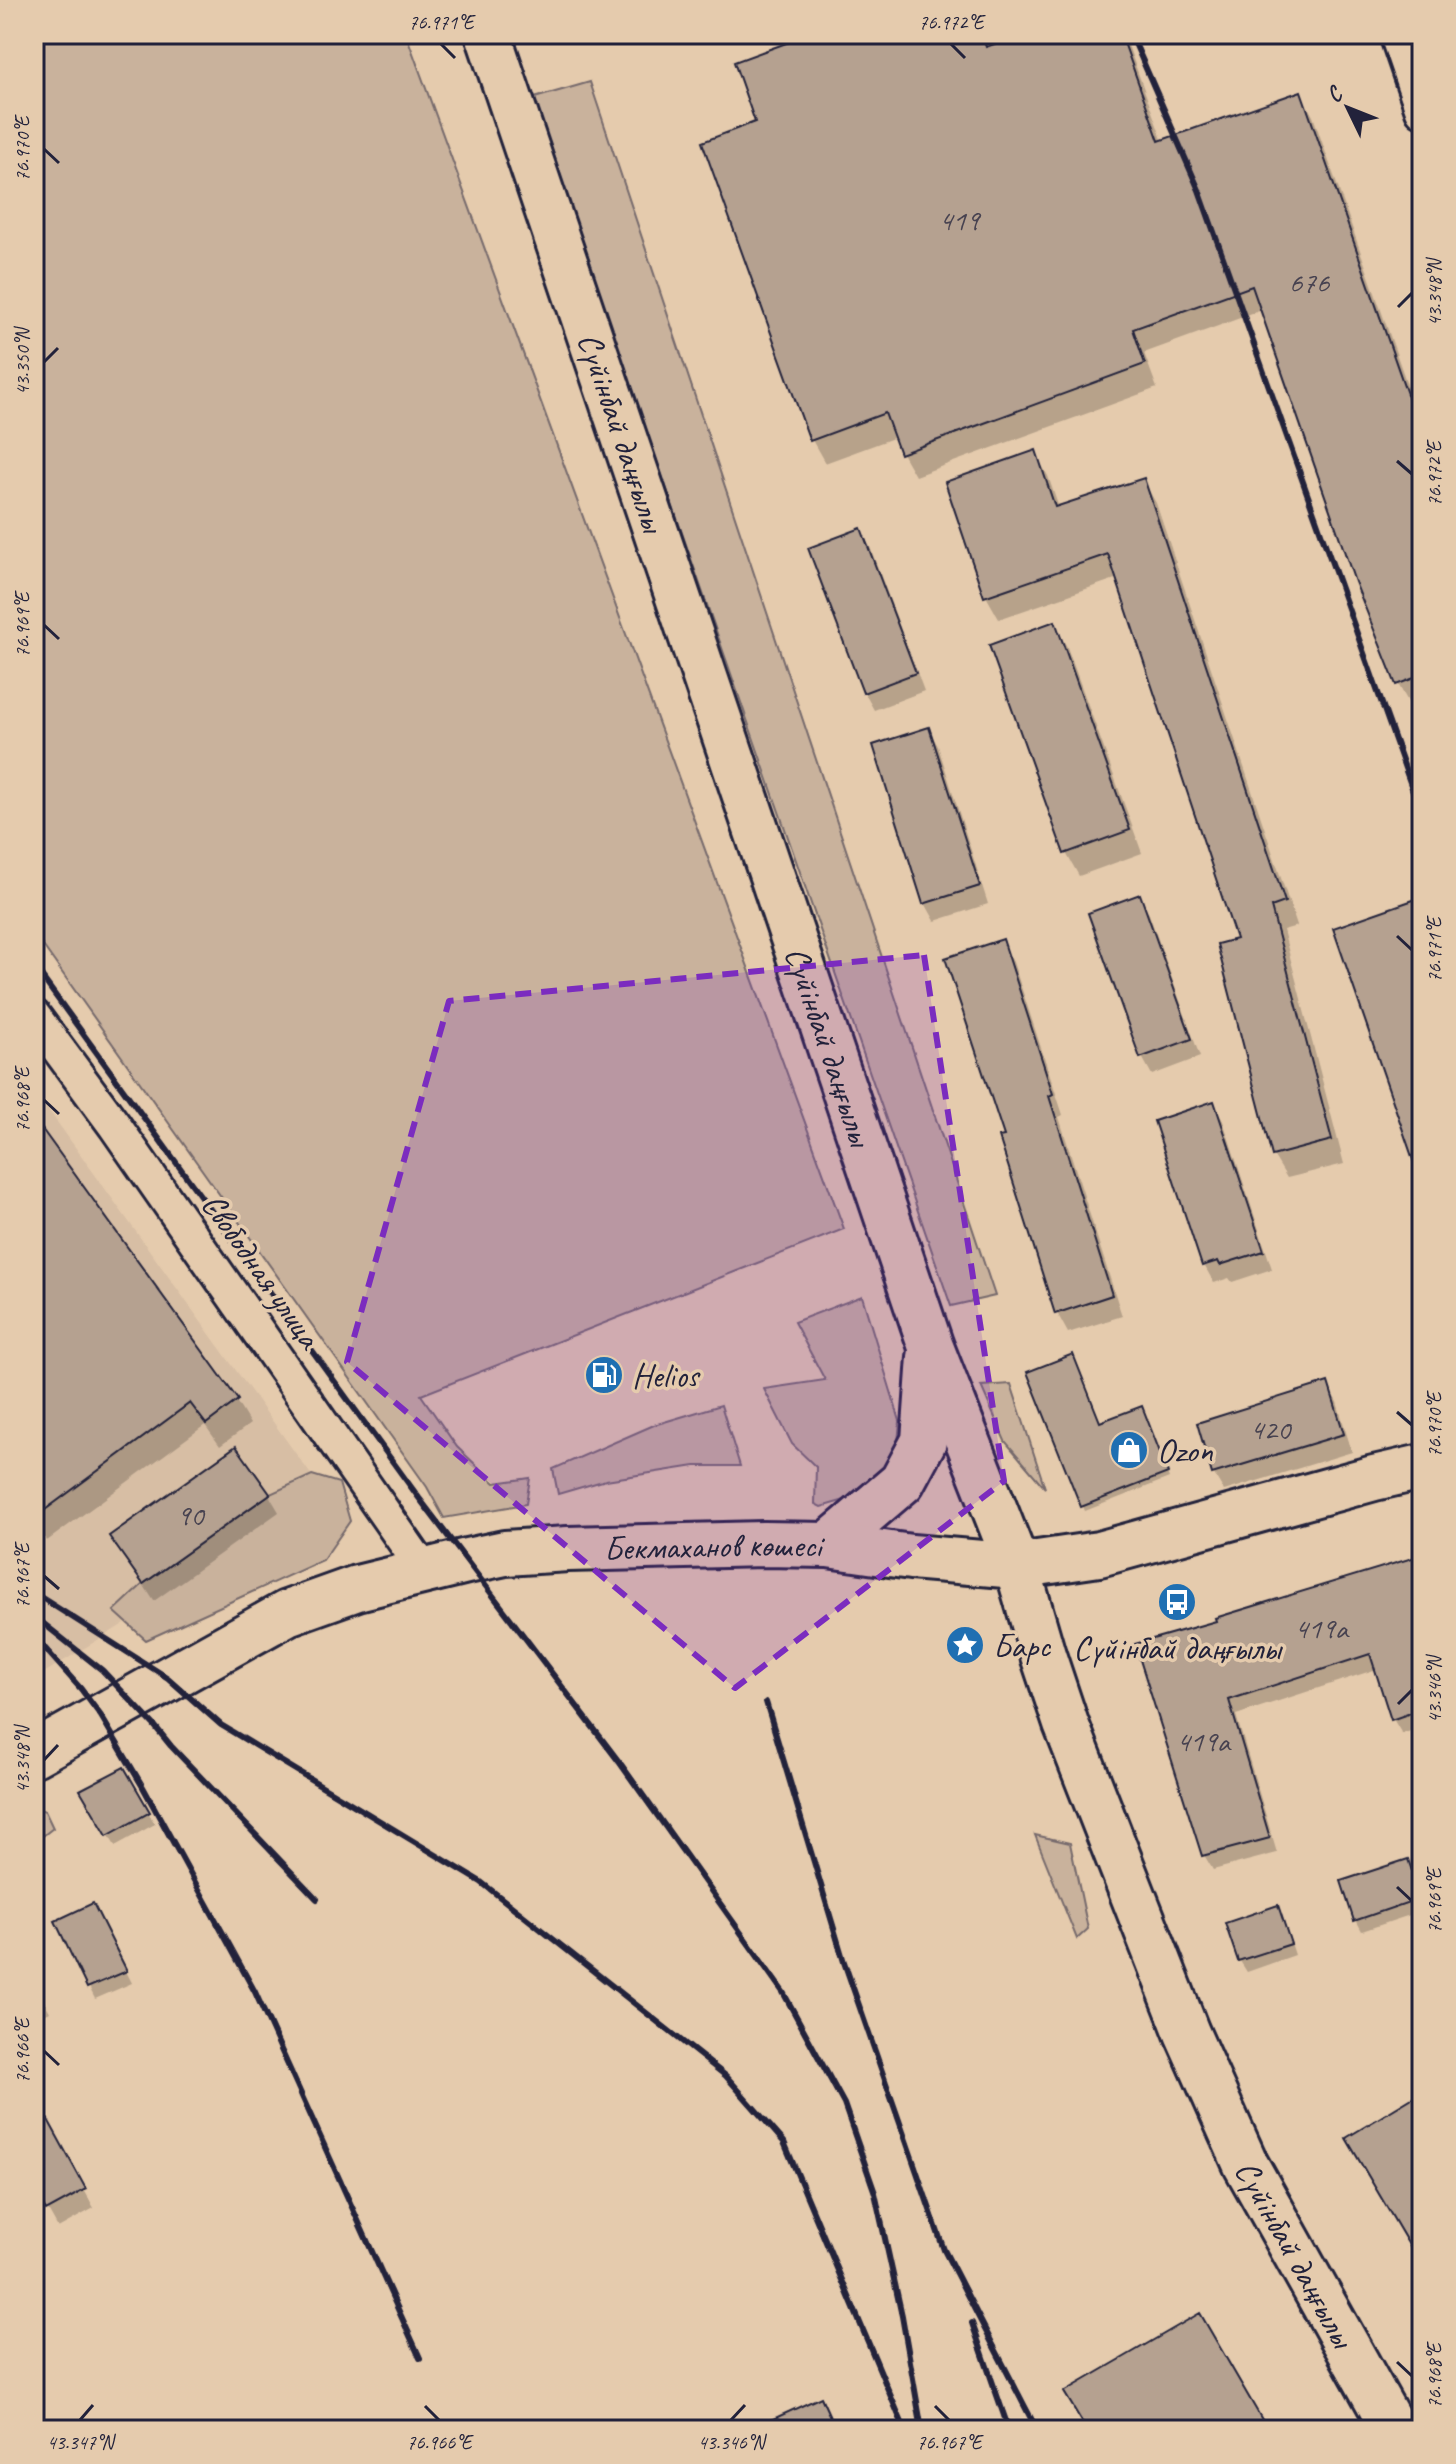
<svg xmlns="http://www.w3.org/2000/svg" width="1456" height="2464" font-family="Caveat,sans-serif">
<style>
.built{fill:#d7bea4}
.green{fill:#c9b29c;stroke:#766a6c;stroke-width:2}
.shadow{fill:#0003}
.building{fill:#b5a190;stroke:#22223b;stroke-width:2}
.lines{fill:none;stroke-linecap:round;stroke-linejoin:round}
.street-casing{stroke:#22223b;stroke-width:38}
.primary-casing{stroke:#22223b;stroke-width:50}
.street{stroke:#e5cbad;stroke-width:32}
.primary{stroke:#e5cbad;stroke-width:44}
.rail{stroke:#22223b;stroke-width:6}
.marked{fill:#7b2cbf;fill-opacity:0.2;stroke:#7b2cbf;stroke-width:6;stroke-dasharray:16 10;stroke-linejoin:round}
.ticks{fill:none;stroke:#22223b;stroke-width:3}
.labels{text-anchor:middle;stroke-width:7;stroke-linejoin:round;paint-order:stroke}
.number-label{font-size:30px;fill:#474250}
.street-label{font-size:34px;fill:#22223b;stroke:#e5cbad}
.poi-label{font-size:34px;fill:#22223b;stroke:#e5cbad;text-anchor:start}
.neatline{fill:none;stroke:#22223b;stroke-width:3}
.ticks-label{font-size:20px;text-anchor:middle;fill:#22223b}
</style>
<rect width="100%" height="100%" fill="#e5cbad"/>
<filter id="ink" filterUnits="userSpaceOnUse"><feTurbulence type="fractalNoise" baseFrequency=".0125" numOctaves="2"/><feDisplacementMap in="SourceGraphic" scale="16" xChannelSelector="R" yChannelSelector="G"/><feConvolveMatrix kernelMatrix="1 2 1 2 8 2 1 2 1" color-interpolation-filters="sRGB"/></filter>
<g filter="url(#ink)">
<path class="built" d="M34,1090L322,1490L122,1625L34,1679Z"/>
<path class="green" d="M34,34H406L844,1229L421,1395L457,1447L495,1483L530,1478L526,1504L444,1518L427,1487L34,933Z
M590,82L995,1296L951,1306L531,99Z
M862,1296L900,1421L898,1443L884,1467L855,1497L821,1507L815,1504L816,1467L792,1444L764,1389L825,1380L794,1322Z
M1011,1384L1045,1488L1005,1441L981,1386Z
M721,1405L740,1466H695L606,1480L558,1494L553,1469L654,1425Z
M312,1475L339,1483L350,1521L323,1560L146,1640L114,1611L143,1584L270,1494Z
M34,1807L45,1811L53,1828L34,1843Z
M1035,1835L1070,1843L1088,1929L1077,1939Z"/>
<path class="shadow" d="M817,34H984L989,48L1029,34H1124L1163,142L1300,93L1313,116L1422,427V703L1411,707L1398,684L1262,310L1144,353L1157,388L915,476L902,453L896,437L825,463L812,440L758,123Z
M1035,453L1048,476L1059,508L1143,480L1156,503L1297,926L1283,930L1344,1164L1287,1178L1273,1155L1239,940L1118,578L999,619L986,596Z
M860,530L870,547L924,691L874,710L864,692Z
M1054,624L1067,647L1142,853L1079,876L1066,853Z
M928,729L938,746L988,904L935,921L925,903Z
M1139,897L1149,914L1200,1057L1152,1075L1142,1057Z
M1002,942L1013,962L1063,1115L1059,1117L1122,1316L1068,1333L1057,1313L1006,1137Z
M1213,1103L1223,1121L1272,1269L1232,1282L1229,1278L1214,1283L1204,1265Z
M34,1121L236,1401L250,1424L220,1446L205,1425L47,1541L34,1523Z
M1030,1373L1100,1424L1144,1413L1169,1478L1085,1511Z
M1327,1385L1337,1402L1352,1452L1224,1491L1214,1474L1199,1425Z
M269,1495L279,1512L154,1601L112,1537Z
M1422,1557V1727L1402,1734L1393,1719L1377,1669L1236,1715L1277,1853L1213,1870L1204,1855L1219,1622Z
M123,1770L155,1824L115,1846L83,1791Z
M1407,1861L1413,1873L1422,1899V1911L1362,1931L1356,1920Z
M1277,1907L1283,1918L1295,1955L1247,1972L1240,1961L1228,1924Z
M99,1917L132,1983L95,1999L57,1922Z
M34,1982L50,2012L34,2020Z
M34,2098L94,2208L58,2228L34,2185Z"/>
<path class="building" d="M811,34H981L986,47L1023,34H1121L1159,141L1301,91L1422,437V675L1396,685L1355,582L1252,286L1133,329L1145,364L900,454L885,413L810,441L702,142L755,122L734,62Z
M1036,450L1055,507L1144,478L1285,902L1271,907L1332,1140L1272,1156L1217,944L1236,939L1108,554L984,597L945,482Z
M861,528L916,673L863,693L808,548Z
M1055,621L1130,830L1064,854L989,645Z
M929,727L980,886L923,904L873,745Z
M1140,894L1192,1039L1140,1058L1088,913Z
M1422,897V1173L1418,1174L1333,928Z
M1003,939L1053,1094L1049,1096L1112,1295L1055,1314L999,1137L1004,1136L945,958Z
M1214,1101L1264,1251L1220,1265L1218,1261L1202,1266L1154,1121Z
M34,1118L238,1400L206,1424L190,1403L34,1518Z
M1073,1354L1100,1422L1142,1406L1168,1473L1081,1507L1027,1372Z
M1328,1382L1344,1434L1212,1474L1197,1423Z
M236,1446L270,1494L143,1584L109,1536Z
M1422,1555V1709L1391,1720L1370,1654L1229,1700L1270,1838L1202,1856L1135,1644L1216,1621L1215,1618Z
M124,1767L150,1812L107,1836L80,1790Z
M1408,1859L1421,1898L1354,1921L1341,1881Z
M93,1903L127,1971L87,1988L55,1921Z
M1278,1905L1291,1944L1238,1961L1225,1923Z
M1422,2092V2267L1346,2138Z
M34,2094L86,2189L46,2211L34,2189Z
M1200,2313L1268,2430H1087L1064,2392Z
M821,2397L836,2430H749Z"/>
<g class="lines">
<defs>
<path id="street" d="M1396,34L1422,110
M34,1016L115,1126L424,1570"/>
<g id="primary">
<path id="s1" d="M488,34L931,1347L1017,1566L1043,1655L1066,1724L1187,2033L1246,2165L1394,2430"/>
<path d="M828,1545L902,1482L924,1441L930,1357"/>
<path id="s2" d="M34,1754L287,1613L357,1588L467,1561L505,1553L568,1549L763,1544L828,1545L911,1557L1017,1566L1099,1554L1374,1478L1422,1467"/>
</g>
</defs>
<use href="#street" class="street-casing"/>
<use href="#primary" class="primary-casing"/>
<use href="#street" class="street"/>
<use href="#primary" class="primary"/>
<path class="rail" d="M1131,34L1199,190L1422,816
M34,966L419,1498L620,1763L783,1992L844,2104L875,2193L902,2316L922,2430
M34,1593L168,1678L221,1725L481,1882L726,2076L784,2142L905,2430
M34,1616L102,1670L154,1725L171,1746L317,1899
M34,1636L81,1689L101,1716L143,1787L255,1992L420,2358
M766,1702L844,1962L944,2250L1037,2430
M972,2323L1009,2430"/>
</g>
</g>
<path class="marked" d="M924,955L1004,1481L735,1688L347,1362L449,1001Z"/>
<path class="ticks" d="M441,44L455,58M951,44L965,58M44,149L59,163M1398,307L1412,293M44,362L58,348M1397,461L1412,474M44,625L59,639M1397,936L1412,950M44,1100L59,1114M1397,1412L1412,1425M44,1576L59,1589M1398,1704L1412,1690M44,1760L58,1745M1397,1887L1412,1901M44,2051L59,2065M1397,2362L1412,2376M425,2406L439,2420M935,2406L949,2420M80,2420L93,2405M731,2420L745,2405"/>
<defs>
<symbol id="fuel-disc" viewBox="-11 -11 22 22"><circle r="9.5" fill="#1f6fb2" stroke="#e5cbad"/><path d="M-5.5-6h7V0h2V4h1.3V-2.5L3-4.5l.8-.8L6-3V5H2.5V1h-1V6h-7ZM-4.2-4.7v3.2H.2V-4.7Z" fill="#fff"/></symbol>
<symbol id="shop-disc" viewBox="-11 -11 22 22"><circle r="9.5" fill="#1f6fb2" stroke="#e5cbad"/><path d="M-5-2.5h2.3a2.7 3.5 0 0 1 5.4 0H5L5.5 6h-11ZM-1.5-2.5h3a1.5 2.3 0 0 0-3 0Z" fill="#fff"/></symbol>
<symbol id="bus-disc" viewBox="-11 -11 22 22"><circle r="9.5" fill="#1f6fb2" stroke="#e5cbad"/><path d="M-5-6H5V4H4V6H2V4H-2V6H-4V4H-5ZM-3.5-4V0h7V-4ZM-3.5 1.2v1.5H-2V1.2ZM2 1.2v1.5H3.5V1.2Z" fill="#fff"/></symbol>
<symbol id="sight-disc" viewBox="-11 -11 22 22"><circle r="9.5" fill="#1f6fb2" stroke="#e5cbad"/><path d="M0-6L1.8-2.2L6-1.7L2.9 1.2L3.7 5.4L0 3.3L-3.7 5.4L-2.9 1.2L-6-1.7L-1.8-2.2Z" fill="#fff"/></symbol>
</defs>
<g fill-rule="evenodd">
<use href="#fuel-disc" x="582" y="1353" width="44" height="44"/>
<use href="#shop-disc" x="1107" y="1428" width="44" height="44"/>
<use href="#bus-disc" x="1155" y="1580" width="44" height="44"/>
<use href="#sight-disc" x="943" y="1623" width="44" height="44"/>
</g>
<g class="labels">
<g class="number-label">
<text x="959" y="230">419</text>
<text x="1309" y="292">676</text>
<text x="1270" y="1439">420</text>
<text x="190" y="1525">90</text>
<text x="1321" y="1638">419а</text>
<text x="1203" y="1751">419а</text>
</g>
<g class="street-label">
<text dy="12" stroke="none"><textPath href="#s1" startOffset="420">Сүйінбай даңғылы</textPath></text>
<text dy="12" stroke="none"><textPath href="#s1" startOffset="1068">Сүйінбай даңғылы</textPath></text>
<text transform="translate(262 1270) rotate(55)" y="12">Свободная улица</text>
<text dy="12" stroke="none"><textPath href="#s2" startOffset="724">Бекмаханов көшесі</textPath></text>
<text dy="12" stroke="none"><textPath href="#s1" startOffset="2364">Сүйінбай даңғылы</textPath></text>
</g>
<g class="poi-label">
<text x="632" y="1387">Helios</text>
<text x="1157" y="1462">Ozon</text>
<text x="993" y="1657">Барс</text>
<text x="1177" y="1659" text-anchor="middle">Сүйінбай даңғылы</text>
</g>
</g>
<rect width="1456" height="2464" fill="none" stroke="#e5cbad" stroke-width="88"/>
<g transform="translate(1348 108) rotate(313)" stroke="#e5cbad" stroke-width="6" paint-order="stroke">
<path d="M0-6L14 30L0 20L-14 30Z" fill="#22223b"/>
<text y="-12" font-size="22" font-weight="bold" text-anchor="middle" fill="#22223b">С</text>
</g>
<rect x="44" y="44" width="1368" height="2376" class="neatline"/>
<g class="ticks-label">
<text x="441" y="29">76.971°E</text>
<text x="951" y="29">76.972°E</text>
<text transform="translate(22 149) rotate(-90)" y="7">76.970°E</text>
<text transform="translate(1434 293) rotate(-90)" y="7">43.348°N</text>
<text transform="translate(22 362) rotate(-90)" y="7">43.350°N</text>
<text transform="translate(1434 474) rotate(-90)" y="7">76.972°E</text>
<text transform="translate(22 625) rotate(-90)" y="7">76.969°E</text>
<text transform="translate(1434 950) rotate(-90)" y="7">76.971°E</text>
<text transform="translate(22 1100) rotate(-90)" y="7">76.968°E</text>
<text transform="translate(1434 1425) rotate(-90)" y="7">76.970°E</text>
<text transform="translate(22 1576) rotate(-90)" y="7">76.967°E</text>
<text transform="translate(1434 1690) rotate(-90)" y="7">43.346°N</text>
<text transform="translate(22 1760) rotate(-90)" y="7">43.348°N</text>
<text transform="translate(1434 1901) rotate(-90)" y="7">76.969°E</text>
<text transform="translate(22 2051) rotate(-90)" y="7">76.966°E</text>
<text transform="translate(1434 2376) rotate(-90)" y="7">76.968°E</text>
<text x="80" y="2449">43.347°N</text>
<text x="439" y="2449">76.966°E</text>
<text x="731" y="2449">43.346°N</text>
<text x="949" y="2449">76.967°E</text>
</g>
</svg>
